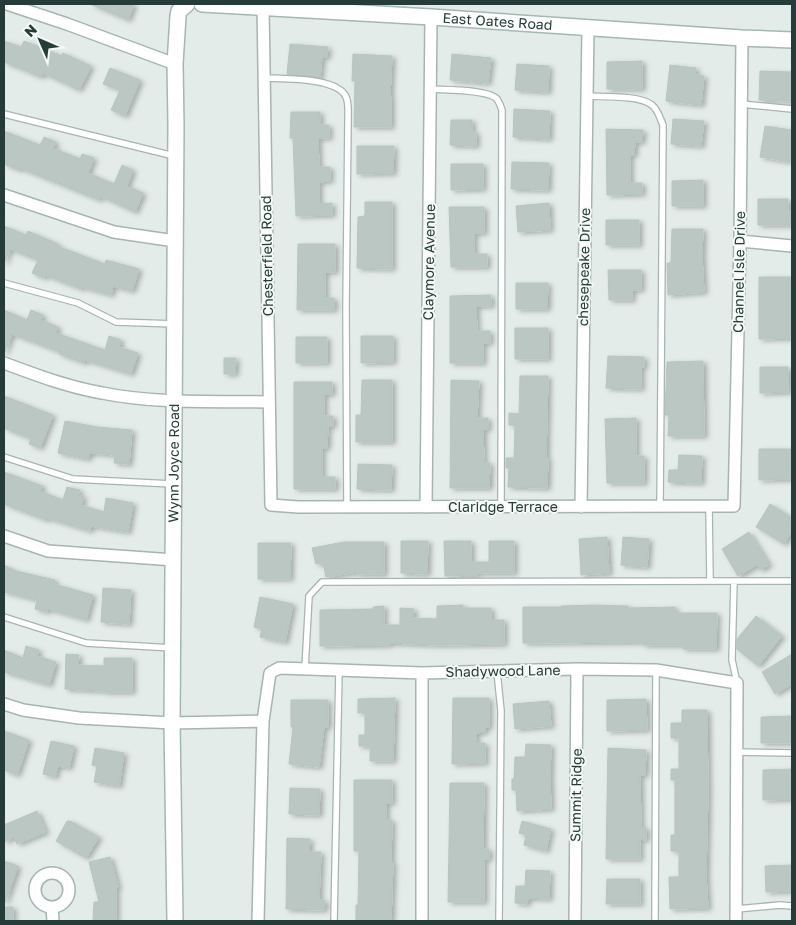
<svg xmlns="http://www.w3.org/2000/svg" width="796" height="925" font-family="'Golos Text',sans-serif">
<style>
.building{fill:#bac7c2;stroke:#b7c5c1;filter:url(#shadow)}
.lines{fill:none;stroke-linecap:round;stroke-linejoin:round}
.lane-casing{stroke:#a7b4b0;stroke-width:8}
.street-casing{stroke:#a7b4b0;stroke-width:14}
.secondary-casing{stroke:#a4b7b2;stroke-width:18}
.lane{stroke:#fff;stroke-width:5.5}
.street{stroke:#fff;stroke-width:11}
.secondary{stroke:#fff;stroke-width:15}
.labels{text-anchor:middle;stroke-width:4;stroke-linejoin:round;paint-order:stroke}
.street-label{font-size:14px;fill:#253c38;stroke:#f5f9f7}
</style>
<defs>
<filter id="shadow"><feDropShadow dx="3.5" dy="2" stdDeviation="2.5" flood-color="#0004"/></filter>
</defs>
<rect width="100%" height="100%" fill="#e4ece9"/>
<path class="building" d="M90,4H134L128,20Z
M4,41L21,47L24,41L62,56L63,53L91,66L79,90L43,73L41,77L4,62Z
M290,44L328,47L327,57H322L320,78L287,74Z
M353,54L392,56L390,96H391V127H354L355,81H352Z
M452,54L491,58L488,83L450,80Z
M642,61V89H607V62Z
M517,64L549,66L548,92L515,90Z
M670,65L696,68L695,75L704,76L701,105L666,101Z
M110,68L140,80L125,116L111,110L120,90L103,84Z
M760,71L792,72V101L759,100Z
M514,109L550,111L549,139L513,137Z
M291,112H320V125H329V138H318L319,167H330V181L319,182V204L332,203V215L296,216L293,138H290Z
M673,119L704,121L701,146L671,144Z
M451,120H472V132H476V146L450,145Z
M765,126L792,130V162L760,157Z
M606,129L643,130L642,142H635L634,155H630V183H642V194L607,195Z
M4,131L40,145L44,137L56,142L53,148L80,159L82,154L94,158L88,173L114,184L122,165L133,170L127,186L143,193L135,212L100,196L99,200L20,168L19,170L4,164Z
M357,146H394L393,173L357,174Z
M512,162L549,163L548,190L511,189Z
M451,164H483V189L451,190Z
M703,180V206H672V181Z
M758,199H788V212H792V225H758Z
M365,202H392V269L357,268L358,217L365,216Z
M549,203L550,230L518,232L516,206Z
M449,207H484V233H474V254H487V267H451Z
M606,220H639V245H606Z
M4,226L26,235L28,231L58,244L57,246L105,264L106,260L139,269L132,291L113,286L111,295L82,287L81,289L45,275L44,278L32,273L38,260L10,249L4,264Z
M672,229H703L702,256L704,292L668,295L667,263H671Z
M298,244H335V272H325V298H334V310H297Z
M608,270H641V290H632V300H609Z
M759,277H792V338L759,339Z
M516,283H548L547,309H516Z
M491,295V306H476L477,331H490V343H483V363H450V296Z
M4,310L27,320L31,310L43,315L41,320L58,327L56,333L105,350L109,336L121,340L119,347L138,353L131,374L85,360L84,363L59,354L60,352L12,334L4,354Z
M515,328H548V359H515Z
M361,336H393V362L361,363Z
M296,337H327V363H296Z
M608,356L644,357V367H641V389L606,388Z
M224,358H236L235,374H224Z
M703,361L704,436H668L669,415H665L667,362Z
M760,367H788V392L760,393Z
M520,376H548L546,458H548L547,488L508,487L509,468H506V458H514L515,425H509V413L519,414Z
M362,380H392V442H356V415H361Z
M451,380L479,381L477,418H488V429H483L484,463H490L489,488H450Z
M294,382H332V394H324V416H333V426H328L327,448H322V477H335V489H294Z
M4,396L53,415L40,448L29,444L31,439L4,428Z
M636,418V456H644V483H607L605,419Z
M65,421L97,427L132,430L129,464L114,463L115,455L90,453L88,459L58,453Z
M759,449H792V479L759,480Z
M679,455L702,456L701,483L668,482L669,470H678Z
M358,464L392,465L391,490L357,489Z
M4,472L43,486L40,491L63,500L67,487L80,490L78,495L84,497L81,505L104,512L106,498L133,503L128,532L91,526L90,531L47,518L46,520L4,504Z
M770,504L792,518V531L784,544L756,527Z
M749,532L769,565L760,570L757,565L738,576L722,549Z
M607,537L609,573L581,575L579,539Z
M623,537L649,539L647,567L621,565Z
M401,541H428L427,574L401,573Z
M444,541H471V562H489V541H514V573H477V575L445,576Z
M344,542H384V574H357V572L326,577L323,563L316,564L312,548Z
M258,543H291L290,579H258Z
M4,565L16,571L55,580L54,584L93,595L86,620L48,609L47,612L35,609L37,600L4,592Z
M103,588L131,590L129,624L101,622Z
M260,597L293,604L285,642L260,637L262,629L254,627Z
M463,605V608H491V620H504V644L439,645L389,643V645L320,646V610L373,609V607L384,606V625H400V608L414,609L413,618L437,619V606Z
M593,605L628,606V608L675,607V613H717L716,649H683V645H643V642L523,643V607H561V606Z
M756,616L782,636L758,666L737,649V639Z
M26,646L39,650L37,656L56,662L49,685L4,672V650L23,658Z
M66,654L79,655L78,665L104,666V658H132V692H104V691L65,689Z
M792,654V684L775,694L762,672Z
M395,698L393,761H370V746H359V735H365V712L358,713V699Z
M453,698H489V727H485V732L476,733V743H485V763L452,764Z
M646,699L647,730L607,731V700Z
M291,700H328V727H324L319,767L289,764L293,727H291Z
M549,701L551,726L515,729L513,704Z
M682,710H707L708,792L706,876L708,908L670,909L669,877H679V851H671V835H675V780H671V769H679V738H671V723H682Z
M792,716V743H761V717Z
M4,731L29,740L17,775L4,770Z
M51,741L74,746L69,768L58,766L55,777L43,774Z
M526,744L551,745L550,777L551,809L517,811L516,790H512V779H514L515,757H525Z
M95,748L124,753L119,786L94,782L97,766L92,765Z
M608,748L646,750L645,775H640L641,828L646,827V840L640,839V859H606Z
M792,769V799L763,800V770Z
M354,780H392V803H386V820H392L391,863H393L391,921H356V905H358L359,851H354Z
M450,783H484L483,849H489V859H484V902H448Z
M290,788L320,789L319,815L289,814Z
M37,811L46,832L17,844L14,837L4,842V825Z
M67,821H70L99,837L86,858L56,841Z
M522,821L551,829L546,851L524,845L526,835L519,833Z
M287,838L310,839L309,852H321L319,900H325L324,910L286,909Z
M110,857L118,887L116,888V921H93L94,902H99L89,862Z
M4,861L18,866L5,903H4Z
M792,865V891L766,892L765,866Z
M526,870L550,871L549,899L528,898L527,904L515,903L516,886H525Z
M607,879H640V904H606Z
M4,907H13V921H4Z"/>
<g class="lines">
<defs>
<path id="lane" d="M264,78C283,79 338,77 346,97C349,103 348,114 348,120L346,308L347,507
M430,89C444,90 488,89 497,99C499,102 501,107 502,110L501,507
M587,96C603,97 639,95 652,105C658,110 660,118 663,125L660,507
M741,104L792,109
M4,114L174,156
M4,283L78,303L116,322L175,324
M4,457L73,479L172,484
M709,507L710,581
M734,581L732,660L737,683
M4,617L86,643L173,648
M305,669L309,596L322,582L792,581
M497,671L501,711L499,921
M736,752L792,753
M736,909L780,905L792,906
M334,921L339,670
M655,921L656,670"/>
<path id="street" d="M7,4L67,24L175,64
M263,6L271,505L298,507L734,506L740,241L742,38
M4,195L114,232L175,241
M740,241L792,246
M4,363C36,375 68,387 102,393C157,404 214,401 269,402
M426,507L431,17
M581,507L588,28
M4,536L48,551L174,560
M4,704L23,710L79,718L172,723L263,721
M35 890a17 17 0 1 1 34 0a17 17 0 1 1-34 0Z
M52,907L53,921
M258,921L263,721L270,673L279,668L422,673L577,669L656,670L737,683L736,921
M422,921V673
M575,921L577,669"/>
<g id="secondary">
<path id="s1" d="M202,4L431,17L742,38L792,40"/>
<path id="s2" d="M175,921L172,723L176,125L175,64L178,16L179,11L187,4"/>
</g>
</defs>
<use href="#lane" class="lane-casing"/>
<use href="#street" class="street-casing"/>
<use href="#secondary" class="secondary-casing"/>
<use href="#lane" class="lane"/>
<use href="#street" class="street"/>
<use href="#secondary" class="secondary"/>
</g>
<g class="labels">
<g class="street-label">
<text dy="5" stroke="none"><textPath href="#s1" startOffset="296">East Oates Road</textPath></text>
<text transform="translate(267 256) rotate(-91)" y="5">Chesterfield Road</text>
<text transform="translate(429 262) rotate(-89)" y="5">Claymore Avenue</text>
<text transform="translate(584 267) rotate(-89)" y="5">chesepeake Drive</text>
<text transform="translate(739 272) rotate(-89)" y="5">Channel Isle Drive</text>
<text dy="5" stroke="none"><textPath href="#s2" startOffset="458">Wynn Joyce Road</textPath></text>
<text x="503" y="512">Claridge Terrace</text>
<text transform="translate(503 671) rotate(-1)" y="5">Shadywood Lane</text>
<text transform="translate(576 795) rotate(-89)" y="5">Summit Ridge</text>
</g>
</g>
<rect width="796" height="925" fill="none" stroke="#253c38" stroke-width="10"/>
<g transform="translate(40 40) rotate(315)" stroke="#f5f9f7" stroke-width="4" paint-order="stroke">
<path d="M0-4L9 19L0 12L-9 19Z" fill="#253c38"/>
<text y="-8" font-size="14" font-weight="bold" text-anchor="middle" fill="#253c38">N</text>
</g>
</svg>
